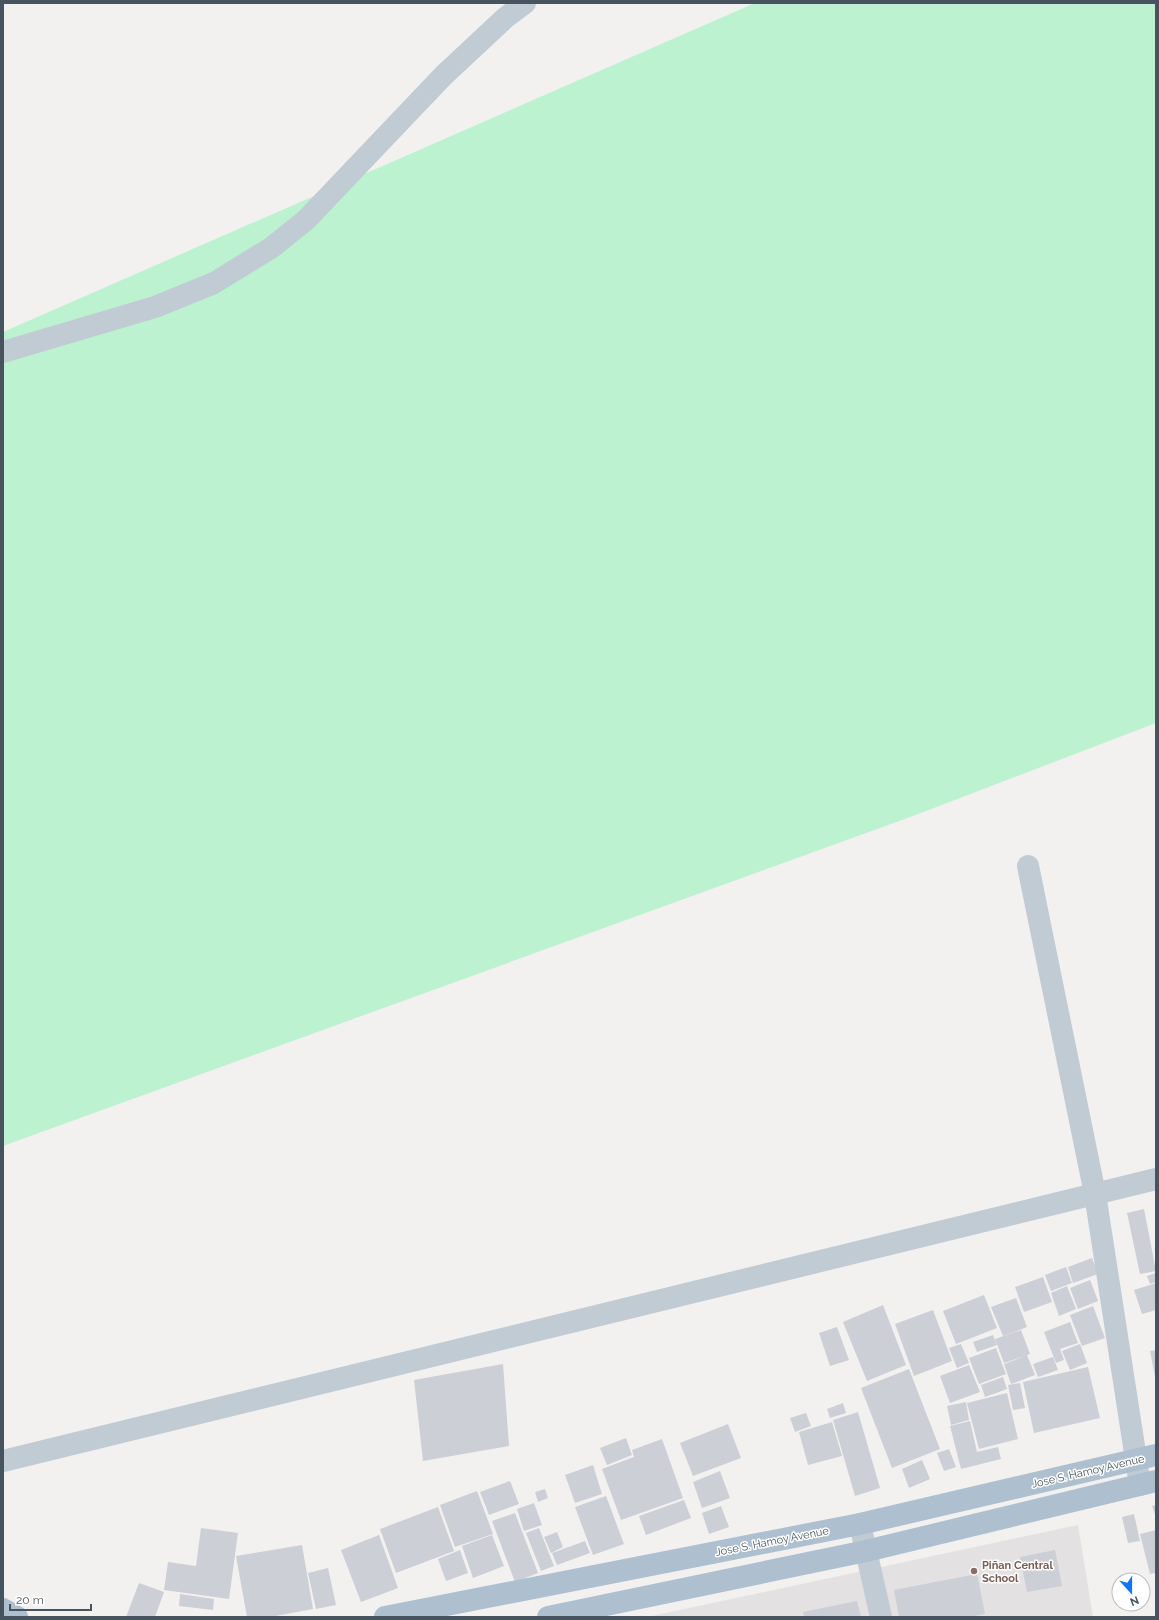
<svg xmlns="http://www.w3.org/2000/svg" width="1159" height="1620" font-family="Raleway,sans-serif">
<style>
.education{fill:#e4e1e2}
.green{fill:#bcf2d0}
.building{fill:#cccfd5}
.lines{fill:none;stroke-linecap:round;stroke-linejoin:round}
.minor{stroke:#c0cbd3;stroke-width:22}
.major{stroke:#aec0d0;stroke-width:22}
.education-dot{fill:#8d6e63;stroke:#fff;stroke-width:1.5}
.labels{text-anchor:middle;stroke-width:3;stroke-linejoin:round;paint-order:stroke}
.street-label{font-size:11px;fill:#47545f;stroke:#fff}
.education-label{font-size:11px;font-weight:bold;fill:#785e54;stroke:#fff;text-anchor:start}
</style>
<rect width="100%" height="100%" fill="#f3f0f0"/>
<path class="education" d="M1078,1525L1093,1617H647Z"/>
<path class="green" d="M755,3H1156V723L913,816L3,1146V332Z"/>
<path class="building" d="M1144,1209L1156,1271L1140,1274L1127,1213Z
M1092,1258L1098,1274L1073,1283L1068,1267Z
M1066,1267L1072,1283L1051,1291L1045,1275Z
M1156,1273V1282L1150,1284L1147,1276Z
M1043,1277L1052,1302L1024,1312L1015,1287Z
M1090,1280L1098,1301L1078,1309L1070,1288Z
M1156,1283V1310L1142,1314L1134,1290Z
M1067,1286L1076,1309L1059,1316L1051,1293Z
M984,1295L997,1328L956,1344L943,1311Z
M1016,1298L1027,1327L1003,1336L991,1307Z
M883,1305L906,1365L867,1381L843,1322Z
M1093,1306L1105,1338L1082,1346L1070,1315Z
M933,1310L952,1361L914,1376L895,1324Z
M1070,1322L1078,1343L1060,1349L1064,1360L1056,1363L1044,1332Z
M837,1327L849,1360L830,1366L819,1333Z
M1021,1330L1030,1354L1027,1355L1035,1375L1011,1384L1004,1364L1025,1356L1004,1363L995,1339Z
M993,1335L997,1345L977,1352L973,1342Z
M961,1344L969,1363L957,1368L949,1348Z
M1080,1344L1087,1363L1070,1370L1062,1351Z
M996,1348L1006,1374L979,1384L969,1358Z
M1156,1350V1377H1155L1150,1351Z
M1053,1357L1058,1370L1038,1377L1033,1364Z
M503,1364L509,1446L423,1461L414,1380Z
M969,1365L980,1392L950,1403L940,1376Z
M1088,1367L1100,1418L1034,1433L1023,1382Z
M909,1369L940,1449L892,1468L861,1388Z
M1003,1377L1007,1389L985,1397L981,1385Z
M1020,1383L1025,1408L1013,1410L1008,1385Z
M1007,1393L1018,1439L979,1449L967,1403Z
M966,1402L969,1420L951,1425L947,1406Z
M843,1403L846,1413L830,1418L827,1409Z
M858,1412L880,1488L855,1496L833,1420Z
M806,1413L811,1426L795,1432L790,1418Z
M970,1421L977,1452L998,1447L1001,1459L961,1469L950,1426Z
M832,1422L842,1456L808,1465L799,1432Z
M728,1424L741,1458L693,1476L680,1443Z
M626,1438L632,1455L607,1465L600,1448Z
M662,1439L683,1498L621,1520L602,1469L634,1457L632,1450Z
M949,1449L956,1467L944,1471L937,1453Z
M922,1460L930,1479L909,1488L902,1469Z
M593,1465L602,1494L575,1503L565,1475Z
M720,1471L730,1498L702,1508L693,1482Z
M510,1481L519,1504L489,1515L480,1492Z
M545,1489L548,1498L538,1502L535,1492Z
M477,1491L493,1534L455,1547L440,1505Z
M606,1496L624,1544L593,1555L575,1507Z
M684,1500L691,1518L646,1535L639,1516Z
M534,1503L542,1525L524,1531L517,1509Z
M1156,1505V1517L1152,1506Z
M721,1506L729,1527L709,1534L702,1513Z
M438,1507L454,1551L396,1573L380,1529Z
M515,1513L538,1573L515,1582L492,1521Z
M1134,1514L1140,1541L1128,1543L1122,1517Z
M201,1528L238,1533L229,1599L164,1590L168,1562L196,1566Z
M539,1528L554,1566L541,1571L526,1533Z
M1156,1530V1573L1150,1574L1140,1534Z
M557,1532L563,1547L551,1553L544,1537Z
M379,1535L398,1588L361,1602L341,1550Z
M492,1535L504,1566L473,1578L462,1546Z
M585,1541L590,1553L557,1565L552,1553Z
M302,1545L313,1609L270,1617H247L236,1556Z
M460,1550L468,1573L446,1581L438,1559Z
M1055,1550L1062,1586L1027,1592L1020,1557Z
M328,1568L336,1605L316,1609L308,1573Z
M977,1574L985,1614L969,1617H899L894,1590Z
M139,1583L164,1592L155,1617H126Z
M180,1594L214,1599L213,1610L179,1606Z
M857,1601L861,1617H804L803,1612Z"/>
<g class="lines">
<path class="minor" d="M3,352L155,307L214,283L271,248L306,220L443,76L505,18L525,3
M1028,866L1095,1194L1140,1485
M3,1461L1156,1179
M860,1524L881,1617"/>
<path class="major" d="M3,1609L17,1617
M385,1617L860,1524L1156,1455
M548,1617L866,1551L1156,1481"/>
</g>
<circle class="education-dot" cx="974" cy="1571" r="4"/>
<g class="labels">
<g class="street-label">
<text transform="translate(1088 1471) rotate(-13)" y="4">Jose S. Hamoy Avenue</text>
<text transform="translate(772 1541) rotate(-11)" y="4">Jose S. Hamoy Avenue</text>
</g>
<g class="education-label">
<text x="982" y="1569">Piñan Central<tspan x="982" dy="13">School</tspan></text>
</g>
</g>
<rect width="1159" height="1620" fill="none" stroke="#47545f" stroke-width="8"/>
<g transform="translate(1131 1592) rotate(159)"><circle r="19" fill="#ffffff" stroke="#b5bbbf"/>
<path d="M0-3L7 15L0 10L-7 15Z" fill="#0e76ee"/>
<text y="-6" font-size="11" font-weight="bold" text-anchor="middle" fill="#47545f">N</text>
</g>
<path d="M10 1604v6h81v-6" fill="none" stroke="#47545f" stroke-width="2"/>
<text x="16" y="1604" font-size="12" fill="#47545f" stroke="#ffffff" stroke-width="3" paint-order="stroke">20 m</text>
</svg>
